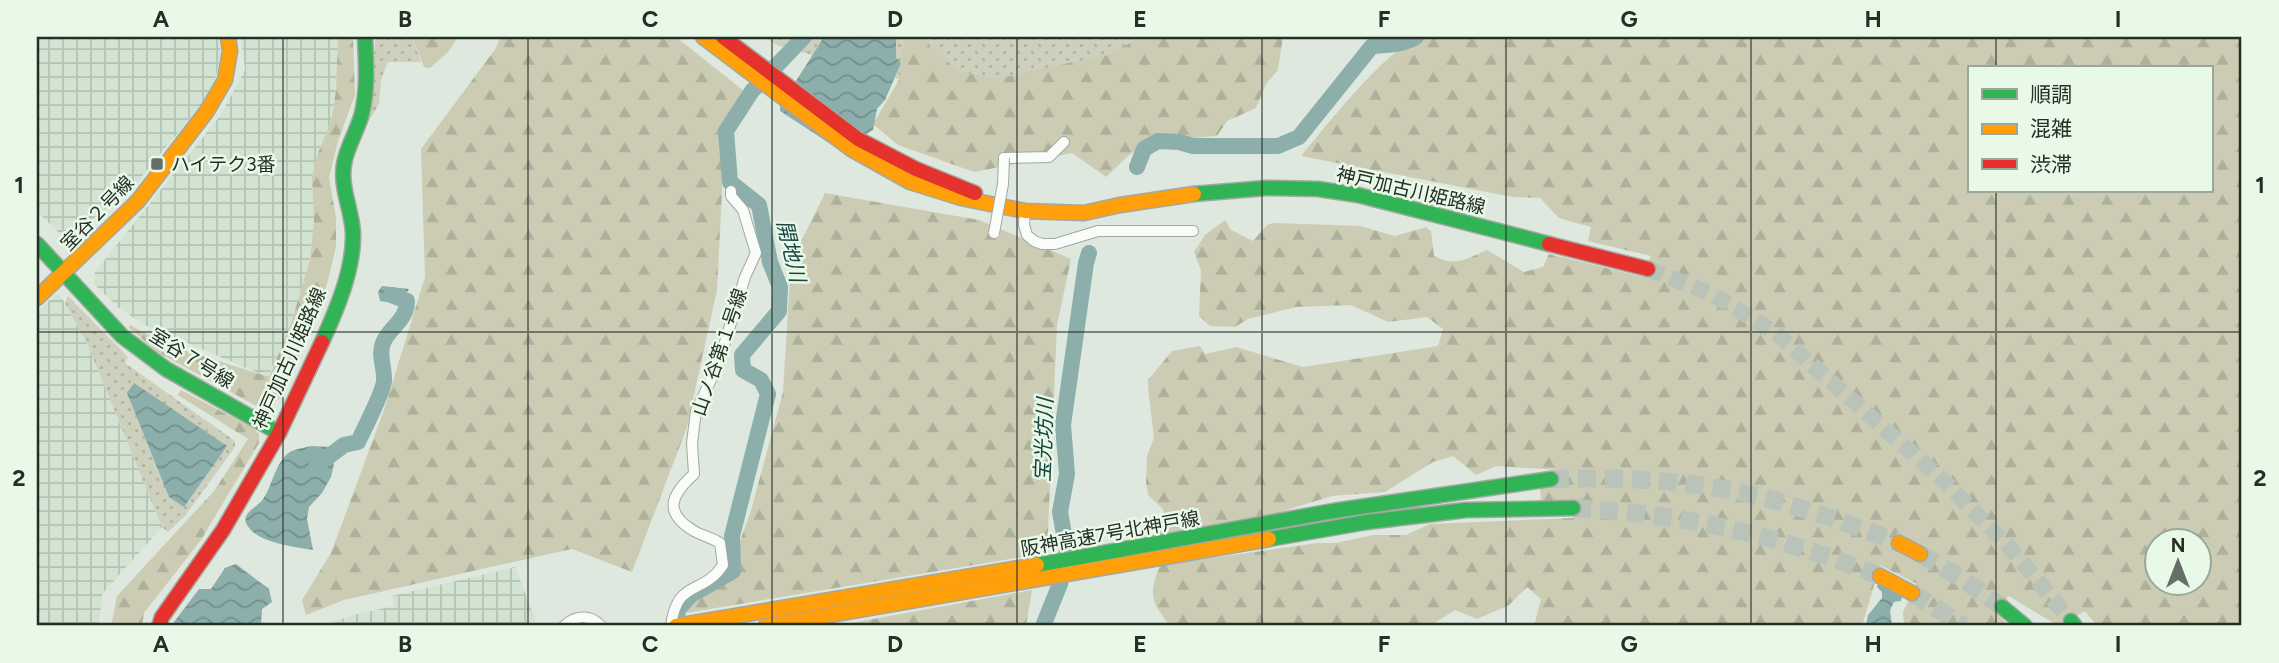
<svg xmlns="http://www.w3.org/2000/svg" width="2279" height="663" font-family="Figtree,'Noto Sans JP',sans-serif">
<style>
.industrial{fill:url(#industrial-grid)}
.grass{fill:url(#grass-dots);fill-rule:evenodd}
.forest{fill:url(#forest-firs);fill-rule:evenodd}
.water{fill:url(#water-waves)}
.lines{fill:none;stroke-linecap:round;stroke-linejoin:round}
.river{stroke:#8cafab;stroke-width:16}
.primary-tunnel{stroke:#b9c3b9;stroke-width:16;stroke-dasharray:16 8;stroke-linecap:butt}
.highway-tunnel{stroke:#b9c3b9;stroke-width:18;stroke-dasharray:18 9;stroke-linecap:butt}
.street-casing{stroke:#a1a8a1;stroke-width:12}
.fast-casing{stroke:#a1a8a1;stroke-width:17}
.slow-casing{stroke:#a1a8a1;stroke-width:17}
.jam-casing{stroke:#a1a8a1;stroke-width:17}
.street{stroke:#fafcfa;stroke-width:10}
.fast{stroke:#30b455;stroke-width:14}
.slow{stroke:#ff9f0a;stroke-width:14}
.jam{stroke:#e5322d;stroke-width:14}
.street-bridge-casing{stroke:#a1a8a1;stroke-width:12;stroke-linecap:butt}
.street-bridge{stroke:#fafcfa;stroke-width:10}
.grid{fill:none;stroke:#272d27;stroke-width:2;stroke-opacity:0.55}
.poi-dot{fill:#676e67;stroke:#e8f9e8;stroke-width:2.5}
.labels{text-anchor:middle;stroke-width:5;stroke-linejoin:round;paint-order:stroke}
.poi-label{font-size:19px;fill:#272d27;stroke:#e8f9e8;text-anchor:start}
.street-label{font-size:19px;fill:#272d27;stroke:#e8f9e8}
.water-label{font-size:21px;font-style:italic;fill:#174342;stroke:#e8f9e8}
.neatline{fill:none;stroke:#272d27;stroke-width:2.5}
.grid-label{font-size:23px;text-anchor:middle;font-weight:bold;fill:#272d27}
</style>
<defs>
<pattern id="industrial-grid" width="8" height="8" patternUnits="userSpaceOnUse" patternTransform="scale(1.75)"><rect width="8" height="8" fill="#d2e3d2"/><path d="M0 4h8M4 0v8" fill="none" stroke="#b4c3b4"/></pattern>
<pattern id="grass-dots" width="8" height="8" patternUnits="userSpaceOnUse" patternTransform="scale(1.75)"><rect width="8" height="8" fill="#ced0be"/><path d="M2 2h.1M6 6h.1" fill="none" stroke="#b1b3a3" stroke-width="1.8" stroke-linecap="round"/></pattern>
<pattern id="forest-firs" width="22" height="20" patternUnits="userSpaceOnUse" patternTransform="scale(1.75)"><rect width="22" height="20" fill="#ccccb4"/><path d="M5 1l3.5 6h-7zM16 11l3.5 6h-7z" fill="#afb09b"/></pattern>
<pattern id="water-waves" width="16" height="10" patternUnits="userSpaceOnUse" patternTransform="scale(1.75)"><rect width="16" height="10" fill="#8cafab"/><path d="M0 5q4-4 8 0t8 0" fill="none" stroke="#728f8b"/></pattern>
</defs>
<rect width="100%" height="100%" fill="#dee8de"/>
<path class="industrial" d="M37,37H219L221,56L215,80L202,104L132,188L66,240L37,211Z
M241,37H338L336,91L331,121L318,153L312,176L314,221L310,260L291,323L268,377L145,325L119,308L94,284L95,272L220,116L245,70Z
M55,295H60L87,343L162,527L102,594L99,626H37V312Z
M515,567L536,621L511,626H323L353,615L394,606L392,596Z"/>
<path class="grass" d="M378,37H412L421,62H388L381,80L379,104L364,129L371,104L375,41Z
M765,37H1207L942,91L776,45Z
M68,296L128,357L125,363L235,441V447L185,516L168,532L162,527L87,343L65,303ZM127,393L184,507L169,496Z"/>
<path class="forest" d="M338,37H353L355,95L338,141L329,177L336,218V247L325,292L282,397L262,409L159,353L129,328L130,325L165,344L269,377L291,323L310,260L314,221L312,176L318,153L331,121L336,91Z
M412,37H458L448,52L430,68L424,67Z
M500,37H676L744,91L724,152L717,290L687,427L632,572L572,549L344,600L306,615L302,600L331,553L384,410L425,277L421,149L496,48Z
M905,37H928L930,47L959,71L996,79L1110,54L1141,37H1283L1278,70L1266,84L1256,108L1227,121L1217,136L1151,141L1129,155L1106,177L1072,153L974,172L898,145L873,124L899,80Z
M1414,37H2242V626H2097L2085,611L2058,626L2009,596L1995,612L2009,626H1904L1903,612L1917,584L1880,565L1862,626H1534L1541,599L1527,587L1509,605L1477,619L1455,610L1430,626H1170C1151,601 1148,595 1160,565L1318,543H1336L1373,535H1406L1430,524L1573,518V501L1541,500L1540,487L1561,484L1560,470L1496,466L1476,475L1453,456L1433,462L1385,492L1332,496L1280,512L1157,535L1156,525L1164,515L1163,509L1148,495L1146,482L1147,456L1154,438L1148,387V380L1172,351L1200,346L1205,354L1236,347L1303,367L1438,346L1443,329L1427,317L1388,322L1351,305L1296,307L1248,319L1235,327L1210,326L1199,316L1201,270L1194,252L1205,235L1225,220L1231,230L1253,241L1267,225L1274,223L1360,226L1395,236L1426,227L1431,231L1434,256C1456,267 1466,259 1487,250L1524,272L1543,267L1549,254L1643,277L1651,256L1588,241L1591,227L1559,218L1540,198L1513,197L1301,156C1336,114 1370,70 1414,37ZM1969,68H2211V191H1969ZM2156,540H2198V582H2156Z
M825,193L979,220L1071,259L1057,325L1047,553L686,613V604L728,573L750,514L783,392L791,262Z
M181,390L253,428L259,434V443L201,540L144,613L142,626H111L117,596L214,491L248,439L178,395Z
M1032,590L1026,626H835Z"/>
<path class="water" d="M824,37H896V58L901,63L885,100L877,109L873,130L843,148L835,147L780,111V106Z
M382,286L409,289L400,304L380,301L378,292Z
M134,383L227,446L184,507L169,497L127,393Z
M311,446L331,447L334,464L331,477L322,493L309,507L307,519L313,550C295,547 257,543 247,525C240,513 258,507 263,499C272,486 274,468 286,455C292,449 303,448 311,446Z
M236,564L269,589L272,602L262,609L261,626H171L199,589H211L225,568Z
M1878,584L1902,597L1901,601L1894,602L1890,610L1892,626H1866L1868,615L1882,598V592L1877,587Z"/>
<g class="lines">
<path class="river" d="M1137,167L1144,149L1158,141L1179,142L1193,146H1278L1299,137L1372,46C1387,45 1403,45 1416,37
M316,466L344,445L358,442C364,429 383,393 384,381C385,367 378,357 383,343C389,327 407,321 407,301L391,295
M677,622L678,609L691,595L733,571L732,536L768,394L761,380L743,370L742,355L779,311L780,287L770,262L759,205L730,182L726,131L752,91L804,37
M1043,626L1060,584L1067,551L1060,512L1067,474L1063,425L1086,263L1089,253"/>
<path class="primary-tunnel" d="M1648,269L1712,294L1776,333L1946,483L2013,551L2071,621"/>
<path class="highway-tunnel" d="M1551,479C1598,478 1643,478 1689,484C1762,492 1832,517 1899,543
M1573,508C1684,514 1777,535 1880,576
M1920,554L1961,578L2002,607
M1912,593L1964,626"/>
<defs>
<path id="street" d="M1004,158L1049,157L1064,142
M1025,211L1024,225L1027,235L1034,241L1042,244H1055L1098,231H1193
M564,626C575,615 590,614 601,626
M671,626C677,578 703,596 723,565L720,543C712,538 703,536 694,531C662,512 672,494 694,474L692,443L696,411L718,365L745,277L756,253L743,210L731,196V191"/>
<path id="fast" d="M1194,194L1266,188L1318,189L1358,195L1549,244
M37,244L122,336L166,369L279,433
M322,342C337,309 354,269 353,233C352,210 340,188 344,164C347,146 358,130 362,113C368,88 366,62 365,37
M1269,539L1367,522L1466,510L1573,508
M1037,565L1333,511L1551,479
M2002,607L2025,626
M2071,621L2075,626"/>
<path id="slow" d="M703,37L851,149L910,182L961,198L1025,211L1084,213L1120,205L1194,194
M37,298L138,201L207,111L225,80L230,51L228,37
M1899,543L1920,554
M1880,576L1912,593
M676,626L1037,565
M766,626L1269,539"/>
<path id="jam" d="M723,37L858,139L916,169L975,193
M1549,244L1648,269
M159,626L162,617L223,530L279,433L322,342"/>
</defs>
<use href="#street" class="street-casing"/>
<use href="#fast" class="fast-casing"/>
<use href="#slow" class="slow-casing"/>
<use href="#jam" class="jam-casing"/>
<use href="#street" class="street"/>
<use href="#fast" class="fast"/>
<use href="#slow" class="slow"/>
<use href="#jam" class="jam"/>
<defs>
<path id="street-bridge" d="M994,233L1003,184L1004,158"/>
</defs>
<use href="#street-bridge" class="street-bridge-casing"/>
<use href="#street-bridge" class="street-bridge"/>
</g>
<path class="grid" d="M283,37V626M528,37V626M772,37V626M1017,37V626M1262,37V626M1506,37V626M1751,37V626M1996,37V68M1996,191V626M37,332H2242"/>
<rect class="poi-dot" x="150" y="157" width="14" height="14" rx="3.5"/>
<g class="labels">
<g class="poi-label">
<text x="171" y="171">ハイテク3番</text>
</g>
<g class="street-label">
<text transform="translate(1411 190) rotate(13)" y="7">神戸加古川姫路線</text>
<text transform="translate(97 213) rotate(-46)" y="7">室谷２号線</text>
<text transform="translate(719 352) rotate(-71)" y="7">山ノ谷第１号線</text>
<text transform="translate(192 358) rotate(32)" y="7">室谷７号線</text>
<text transform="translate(289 358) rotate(-66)" y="7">神戸加古川姫路線</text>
<text transform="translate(1110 533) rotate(-10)" y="7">阪神高速7号北神戸線</text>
</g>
<g class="water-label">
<text transform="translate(791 251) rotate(77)" y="7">開地川</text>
<text transform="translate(1044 440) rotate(-88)" y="7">宝光坊川</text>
</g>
</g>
<rect width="2279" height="663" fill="none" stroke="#e8f9e8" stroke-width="77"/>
<rect x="1968" y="66" width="245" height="126" fill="#e8f9e8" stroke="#9ba79b" stroke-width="2"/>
<rect x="1982" y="89" width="35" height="10" fill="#30b455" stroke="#9ba79b" stroke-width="2"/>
<text x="2030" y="102" font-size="21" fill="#272d27">順調</text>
<rect x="1982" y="124" width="35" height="10" fill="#ff9f0a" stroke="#9ba79b" stroke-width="2"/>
<text x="2030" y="136" font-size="21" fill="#272d27">混雑</text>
<rect x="1982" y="159" width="35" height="10" fill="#e5322d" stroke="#9ba79b" stroke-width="2"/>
<text x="2030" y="172" font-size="21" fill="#272d27">渋滞</text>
<g transform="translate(2178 562)"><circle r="33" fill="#e8f9e8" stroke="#9ba79b" stroke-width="2"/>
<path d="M0-5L12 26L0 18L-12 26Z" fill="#676e67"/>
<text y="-10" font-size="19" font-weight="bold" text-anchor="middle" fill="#272d27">N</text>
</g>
<rect x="38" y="38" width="2202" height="586" class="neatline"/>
<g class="grid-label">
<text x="161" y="27">A</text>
<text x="405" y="27">B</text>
<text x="650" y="27">C</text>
<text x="895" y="27">D</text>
<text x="1140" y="27">E</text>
<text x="1384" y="27">F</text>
<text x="1629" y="27">G</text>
<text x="1873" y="27">H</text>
<text x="2118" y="27">I</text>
<text x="19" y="193">1</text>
<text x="2260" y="193">1</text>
<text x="19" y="486">2</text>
<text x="2260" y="486">2</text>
<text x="161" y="652">A</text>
<text x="405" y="652">B</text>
<text x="650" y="652">C</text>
<text x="895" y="652">D</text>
<text x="1140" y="652">E</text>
<text x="1384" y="652">F</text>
<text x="1629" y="652">G</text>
<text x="1873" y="652">H</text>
<text x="2118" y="652">I</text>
</g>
</svg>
